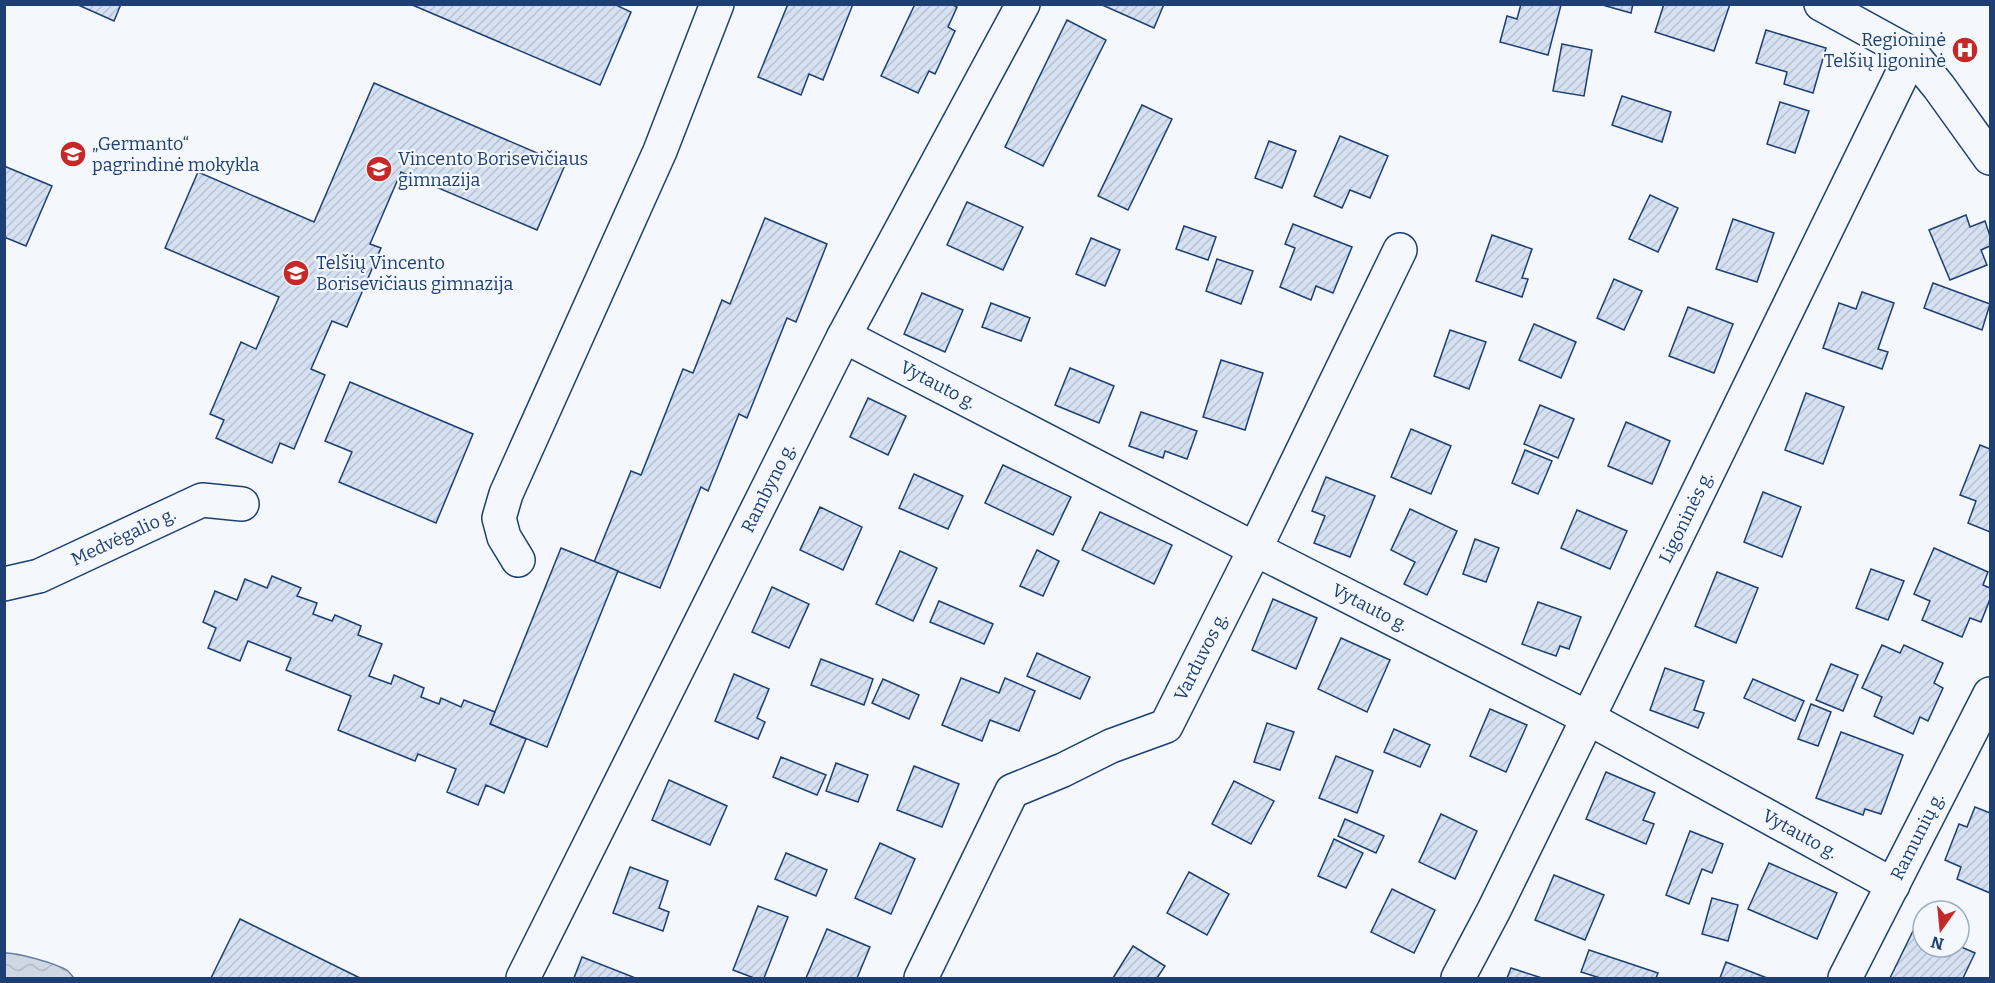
<svg xmlns="http://www.w3.org/2000/svg" width="1995" height="983" viewBox="0 0 1995 983" font-family="Bitter,serif">
  <defs>
    <pattern id="water-waves" width="16" height="10" patternUnits="userSpaceOnUse" patternTransform="scale(1.5)"><rect width="16" height="10" fill="#cfd7e4"/><path d="M0 5q4-4 8 0t8 0" fill="none" stroke="#b1bac7"/></pattern>
    <pattern id="building-hatch" width="6" height="6" patternUnits="userSpaceOnUse" patternTransform="scale(1.5)"><rect width="6" height="6" fill="#d5e0f0"/><path d="M-1 1l2-2M0 6l6-6M5 7l2-2" fill="none" stroke="#b6c1d1"/></pattern>
  </defs>
  <rect width="100%" height="100%" fill="#f4f7fb"/>
  <path fill="url(#water-waves)" stroke="#687fa3" stroke-width="1.5" d="M5 953C16 952 58 964 68 971 69 972 73 977 74 978H5Z"/>
  <g fill="url(#building-hatch)" stroke="#1d3f73" stroke-width="1.5">
    <polygon points="76,4 121,4 114,21"/>
    <polygon points="410,4 614,4 631,12 600,85"/>
    <polygon points="788,4 853,4 823,80 809,74 801,95 758,77"/>
    <polygon points="915,4 951,4 957,7 948,27 955,31 935,74 929,71 918,93 881,76"/>
    <polygon points="1100,4 1164,4 1154,28"/>
    <polygon points="1521,4 1561,5 1548,55 1500,42 1507,16 1517,19"/>
    <polygon points="1599,4 1633,4 1631,13"/>
    <polygon points="1664,4 1730,4 1714,51 1655,32"/>
    <polygon points="1067,20 1106,40 1043,166 1005,147"/>
    <polygon points="1766,30 1826,48 1813,93 1784,84 1787,72 1756,63"/>
    <polygon points="1562,44 1592,50 1584,96 1553,91"/>
    <polygon points="374,83 565,165 537,230 401,172 370,244 381,248 347,327 332,321 311,369 325,375 294,449 280,443 272,463 216,438 224,420 210,414 241,342 256,349 279,297 165,248 198,172 314,222"/>
    <polygon points="1622,96 1671,112 1662,142 1612,125"/>
    <polygon points="1780,102 1809,111 1795,153 1767,144"/>
    <polygon points="1142,105 1172,119 1128,210 1098,196"/>
    <polygon points="1340,136 1388,156 1370,198 1350,190 1342,208 1314,196"/>
    <polygon points="1269,141 1296,151 1282,188 1255,178"/>
    <polygon points="4,166 52,186 26,246 4,237"/>
    <polygon points="1650,195 1678,208 1658,252 1629,239"/>
    <polygon points="967,202 1023,227 1003,270 947,245"/>
    <polygon points="1966,215 1970,227 1985,221 1990,236 1990,246 1981,250 1987,265 1950,280 1929,230"/>
    <polygon points="765,218 827,244 796,322 787,318 747,418 739,414 708,491 701,487 660,588 594,562 631,471 641,475 683,369 693,373 722,300 730,304"/>
    <polygon points="1733,219 1774,233 1757,282 1716,269"/>
    <polygon points="1293,224 1352,247 1333,293 1316,286 1311,300 1280,287 1295,248 1285,244"/>
    <polygon points="1184,226 1216,237 1208,260 1176,249"/>
    <polygon points="1492,235 1532,249 1522,278 1528,279 1522,297 1476,281"/>
    <polygon points="1091,238 1120,250 1105,286 1076,274"/>
    <polygon points="1217,259 1253,271 1241,304 1206,291"/>
    <polygon points="1614,279 1642,291 1624,330 1597,318"/>
    <polygon points="1933,283 1990,304 1982,330 1924,308"/>
    <polygon points="1862,292 1894,303 1878,349 1888,352 1882,369 1823,348 1839,303 1856,309"/>
    <polygon points="922,293 963,310 945,352 904,334"/>
    <polygon points="991,303 1030,318 1021,341 982,327"/>
    <polygon points="1688,307 1733,324 1714,373 1669,356"/>
    <polygon points="1534,324 1576,342 1561,378 1519,360"/>
    <polygon points="1450,330 1486,342 1469,389 1434,376"/>
    <polygon points="1221,360 1263,373 1245,430 1203,417"/>
    <polygon points="1070,368 1114,386 1099,423 1055,405"/>
    <polygon points="350,382 473,434 436,523 339,482 352,452 325,441"/>
    <polygon points="1806,393 1844,407 1823,464 1785,450"/>
    <polygon points="868,398 906,416 888,455 850,437"/>
    <polygon points="1540,405 1574,419 1558,458 1524,444"/>
    <polygon points="1141,412 1197,431 1187,459 1165,451 1163,458 1129,446"/>
    <polygon points="1626,422 1670,441 1652,484 1608,466"/>
    <polygon points="1411,429 1451,446 1431,494 1391,477"/>
    <polygon points="1980,445 1990,449 1990,532 1968,523 1976,501 1960,495"/>
    <polygon points="1525,450 1552,461 1538,494 1512,483"/>
    <polygon points="1003,465 1071,497 1053,535 985,503"/>
    <polygon points="914,474 963,496 948,529 899,508"/>
    <polygon points="1326,477 1375,496 1350,557 1314,543 1325,516 1312,511"/>
    <polygon points="1763,492 1801,507 1782,557 1744,542"/>
    <polygon points="820,507 862,527 843,570 800,550"/>
    <polygon points="1410,509 1457,531 1427,595 1404,584 1415,562 1391,550"/>
    <polygon points="1577,510 1627,531 1610,569 1561,548"/>
    <polygon points="1100,512 1172,545 1154,584 1082,550"/>
    <polygon points="1475,539 1499,548 1486,582 1463,574"/>
    <polygon points="561,548 618,571 547,747 490,724"/>
    <polygon points="1934,548 1988,572 1983,585 1990,588 1990,599 1981,622 1970,618 1962,637 1922,620 1930,601 1914,594"/>
    <polygon points="1037,550 1059,561 1043,596 1020,586"/>
    <polygon points="900,551 937,568 913,621 876,604"/>
    <polygon points="1871,569 1904,581 1888,620 1856,608"/>
    <polygon points="1717,572 1758,588 1736,643 1695,626"/>
    <polygon points="272,576 301,588 297,596 317,603 313,614 332,621 335,615 361,626 358,635 382,644 369,676 391,684 394,675 424,688 421,697 439,704 441,698 461,707 464,700 495,712 490,724 526,739 504,793 486,785 478,805 447,792 456,769 418,754 415,761 338,730 351,696 286,670 291,658 248,641 240,661 208,648 216,628 203,622 215,591 237,600 245,579 267,588"/>
    <polygon points="772,587 809,604 789,648 752,632"/>
    <polygon points="1273,599 1317,618 1296,669 1252,650"/>
    <polygon points="939,601 993,624 984,644 930,622"/>
    <polygon points="1538,602 1581,617 1569,649 1560,646 1556,656 1522,644"/>
    <polygon points="1341,638 1390,660 1367,712 1318,689"/>
    <polygon points="1882,645 1900,653 1904,645 1943,663 1934,683 1943,688 1928,721 1920,717 1913,734 1874,716 1882,697 1862,688"/>
    <polygon points="1037,653 1090,677 1080,699 1027,676"/>
    <polygon points="821,659 873,679 864,705 811,685"/>
    <polygon points="1831,664 1858,675 1843,711 1816,700"/>
    <polygon points="1665,668 1704,681 1694,710 1704,713 1698,728 1650,710"/>
    <polygon points="734,674 769,689 757,718 765,722 758,739 715,721"/>
    <polygon points="961,678 999,693 1005,678 1035,691 1019,731 990,720 982,741 942,725"/>
    <polygon points="883,679 919,695 909,719 872,703"/>
    <polygon points="1753,679 1804,701 1795,721 1744,698"/>
    <polygon points="1811,704 1831,712 1818,746 1798,739"/>
    <polygon points="1490,709 1527,725 1506,772 1470,756"/>
    <polygon points="1267,723 1294,732 1280,770 1254,762"/>
    <polygon points="1394,729 1430,745 1420,767 1384,752"/>
    <polygon points="1841,732 1903,755 1881,814 1865,809 1863,815 1816,798"/>
    <polygon points="1336,756 1373,771 1357,813 1319,798"/>
    <polygon points="781,757 826,775 817,795 773,777"/>
    <polygon points="836,763 868,775 858,802 826,791"/>
    <polygon points="914,766 959,784 942,827 897,810"/>
    <polygon points="1606,772 1655,793 1643,820 1654,824 1646,844 1586,819"/>
    <polygon points="669,780 727,806 710,845 652,820"/>
    <polygon points="1234,781 1274,801 1251,844 1212,824"/>
    <polygon points="1975,807 1990,813 1990,893 1957,879 1961,867 1945,860 1959,824 1967,827"/>
    <polygon points="1441,814 1477,831 1455,879 1419,862"/>
    <polygon points="1345,819 1384,836 1376,853 1338,836"/>
    <polygon points="1690,831 1723,844 1712,873 1702,869 1689,904 1666,895"/>
    <polygon points="1334,839 1363,853 1346,888 1318,876"/>
    <polygon points="880,843 915,859 891,914 855,898"/>
    <polygon points="786,853 827,870 816,896 775,879"/>
    <polygon points="1769,863 1837,893 1817,939 1748,909"/>
    <polygon points="630,867 668,881 659,908 669,912 663,931 613,913"/>
    <polygon points="1189,872 1229,894 1207,935 1167,913"/>
    <polygon points="1554,875 1604,895 1585,940 1535,920"/>
    <polygon points="1392,889 1435,910 1414,953 1371,932"/>
    <polygon points="1712,898 1738,905 1728,941 1702,934"/>
    <polygon points="758,906 788,917 764,978 754,978 733,970"/>
    <polygon points="240,919 360,978 211,978"/>
    <polygon points="827,929 870,947 857,978 806,978"/>
    <polygon points="1913,931 1923,936 1923,947 1959,946 1975,953 1963,978 1890,978"/>
    <polygon points="1133,946 1165,966 1157,978 1113,978"/>
    <polygon points="1589,950 1658,973 1656,978 1600,978 1581,972"/>
    <polygon points="582,957 633,977 632,978 574,978"/>
    <polygon points="1726,962 1767,978 1720,978"/>
    <polygon points="1511,968 1542,978 1507,978"/>
  </g>
  <g fill="none" stroke-linecap="round" stroke-linejoin="round">
    <defs>
      <g id="minor">
        <polyline points="1821,4 1912,54 1939,87 1990,158"/>
        <path id="s1" d="M844 336 1255 549 1588 718 1893 885"/>
        <polyline points="518,560 504,537 499,518 506,494 660,151 717,4"/>
        <path id="s2" d="M4 584 39 576 202 500 242 504"/>
        <path id="s3" d="M523 978 844 336 1023 4"/>
        <path id="s4" d="M921 978 1012 791 1063 770 1111 746 1166 726 1255 549 1400 250"/>
        <path id="s5" d="M1458 978 1494 910 1588 718 1912 54"/>
        <path id="s6" d="M1845 978 1990 694"/>
      </g>
    </defs>
    <use href="#minor" stroke="#1d3f73" stroke-width="36"/>
    <use href="#minor" stroke="#f4f7fb" stroke-width="33"/>
  </g>
  <defs>
    <symbol id="hospital-disc" viewBox="-11 -11 22 22"><circle r="9.5" fill="#c62828" stroke="#f4f7fb"/><path d="M-5-5h3v3.5h4V-5h3V5h-3V1.5h-4V5h-3Z" fill="#fff"/></symbol>
    <symbol id="school-disc" viewBox="-11 -11 22 22"><circle r="9.5" fill="#c62828" stroke="#f4f7fb"/><path d="M0-5L7-2L0 1L-7-2ZM-4 1L0 2.5L4 1V4Q0 6-4 4Z" fill="#fff"/></symbol>
  </defs>
  <g fill-rule="evenodd">
    <use href="#hospital-disc" x="1950" y="35" width="30" height="30"/>
    <use href="#school-disc" x="58" y="139" width="30" height="30"/>
    <use href="#school-disc" x="364" y="154" width="30" height="30"/>
    <use href="#school-disc" x="281" y="258" width="30" height="30"/>
  </g>
  <g text-anchor="middle" stroke-width="4.5" stroke-linejoin="round" paint-order="stroke">
    <g font-size="18" fill="#1d3f73" stroke="#f4f7fb" text-anchor="start">
      <text x="1946" y="46" text-anchor="end">Regioninė<tspan x="1946" dy="21">Telšių ligoninė</tspan></text>
      <text x="92" y="150">„Germanto“<tspan x="92" dy="21">pagrindinė mokykla</tspan></text>
      <text x="398" y="165">Vincento Borisevičiaus<tspan x="398" dy="21">gimnazija</tspan></text>
      <text x="316" y="269">Telšių Vincento<tspan x="316" dy="21">Borisevičiaus gimnazija</tspan></text>
    </g>
    <g font-size="18" fill="#1d3f73" stroke="#f4f7fb">
      <text dy="6" stroke="none"><textPath href="#s1" startOffset="106">Vytauto g.</textPath></text>
      <text dy="6" stroke="none"><textPath href="#s3" startOffset="548">Rambyno g.</textPath></text>
      <text dy="6" stroke="none"><textPath href="#s5" startOffset="514">Ligoninės g.</textPath></text>
      <text dy="6" stroke="none"><textPath href="#s2" startOffset="129">Medvėgalio g.</textPath></text>
      <text dy="6" stroke="none"><textPath href="#s1" startOffset="592">Vytauto g.</textPath></text>
      <text dy="6" stroke="none"><textPath href="#s4" startOffset="453">Varduvos g.</textPath></text>
      <text dy="6" stroke="none"><textPath href="#s1" startOffset="1078">Vytauto g.</textPath></text>
      <text dy="6" stroke="none"><textPath href="#s6" startOffset="159">Ramunių g.</textPath></text>
    </g>
  </g>
  <rect width="1995" height="983" fill="none" stroke="#1d3f73" stroke-width="12"/>
  <g transform="translate(1941 929) rotate(195)"><circle r="28" fill="#f4f7fb" stroke="#9eadc5" stroke-width="1.5"/>
  <path d="M0-4.5L10 22L0 15L-10 22Z" fill="#c62828"/>
  <text y="-9" font-size="16" font-weight="bold" text-anchor="middle" fill="#1d3f73">N</text>
  </g>
</svg>
